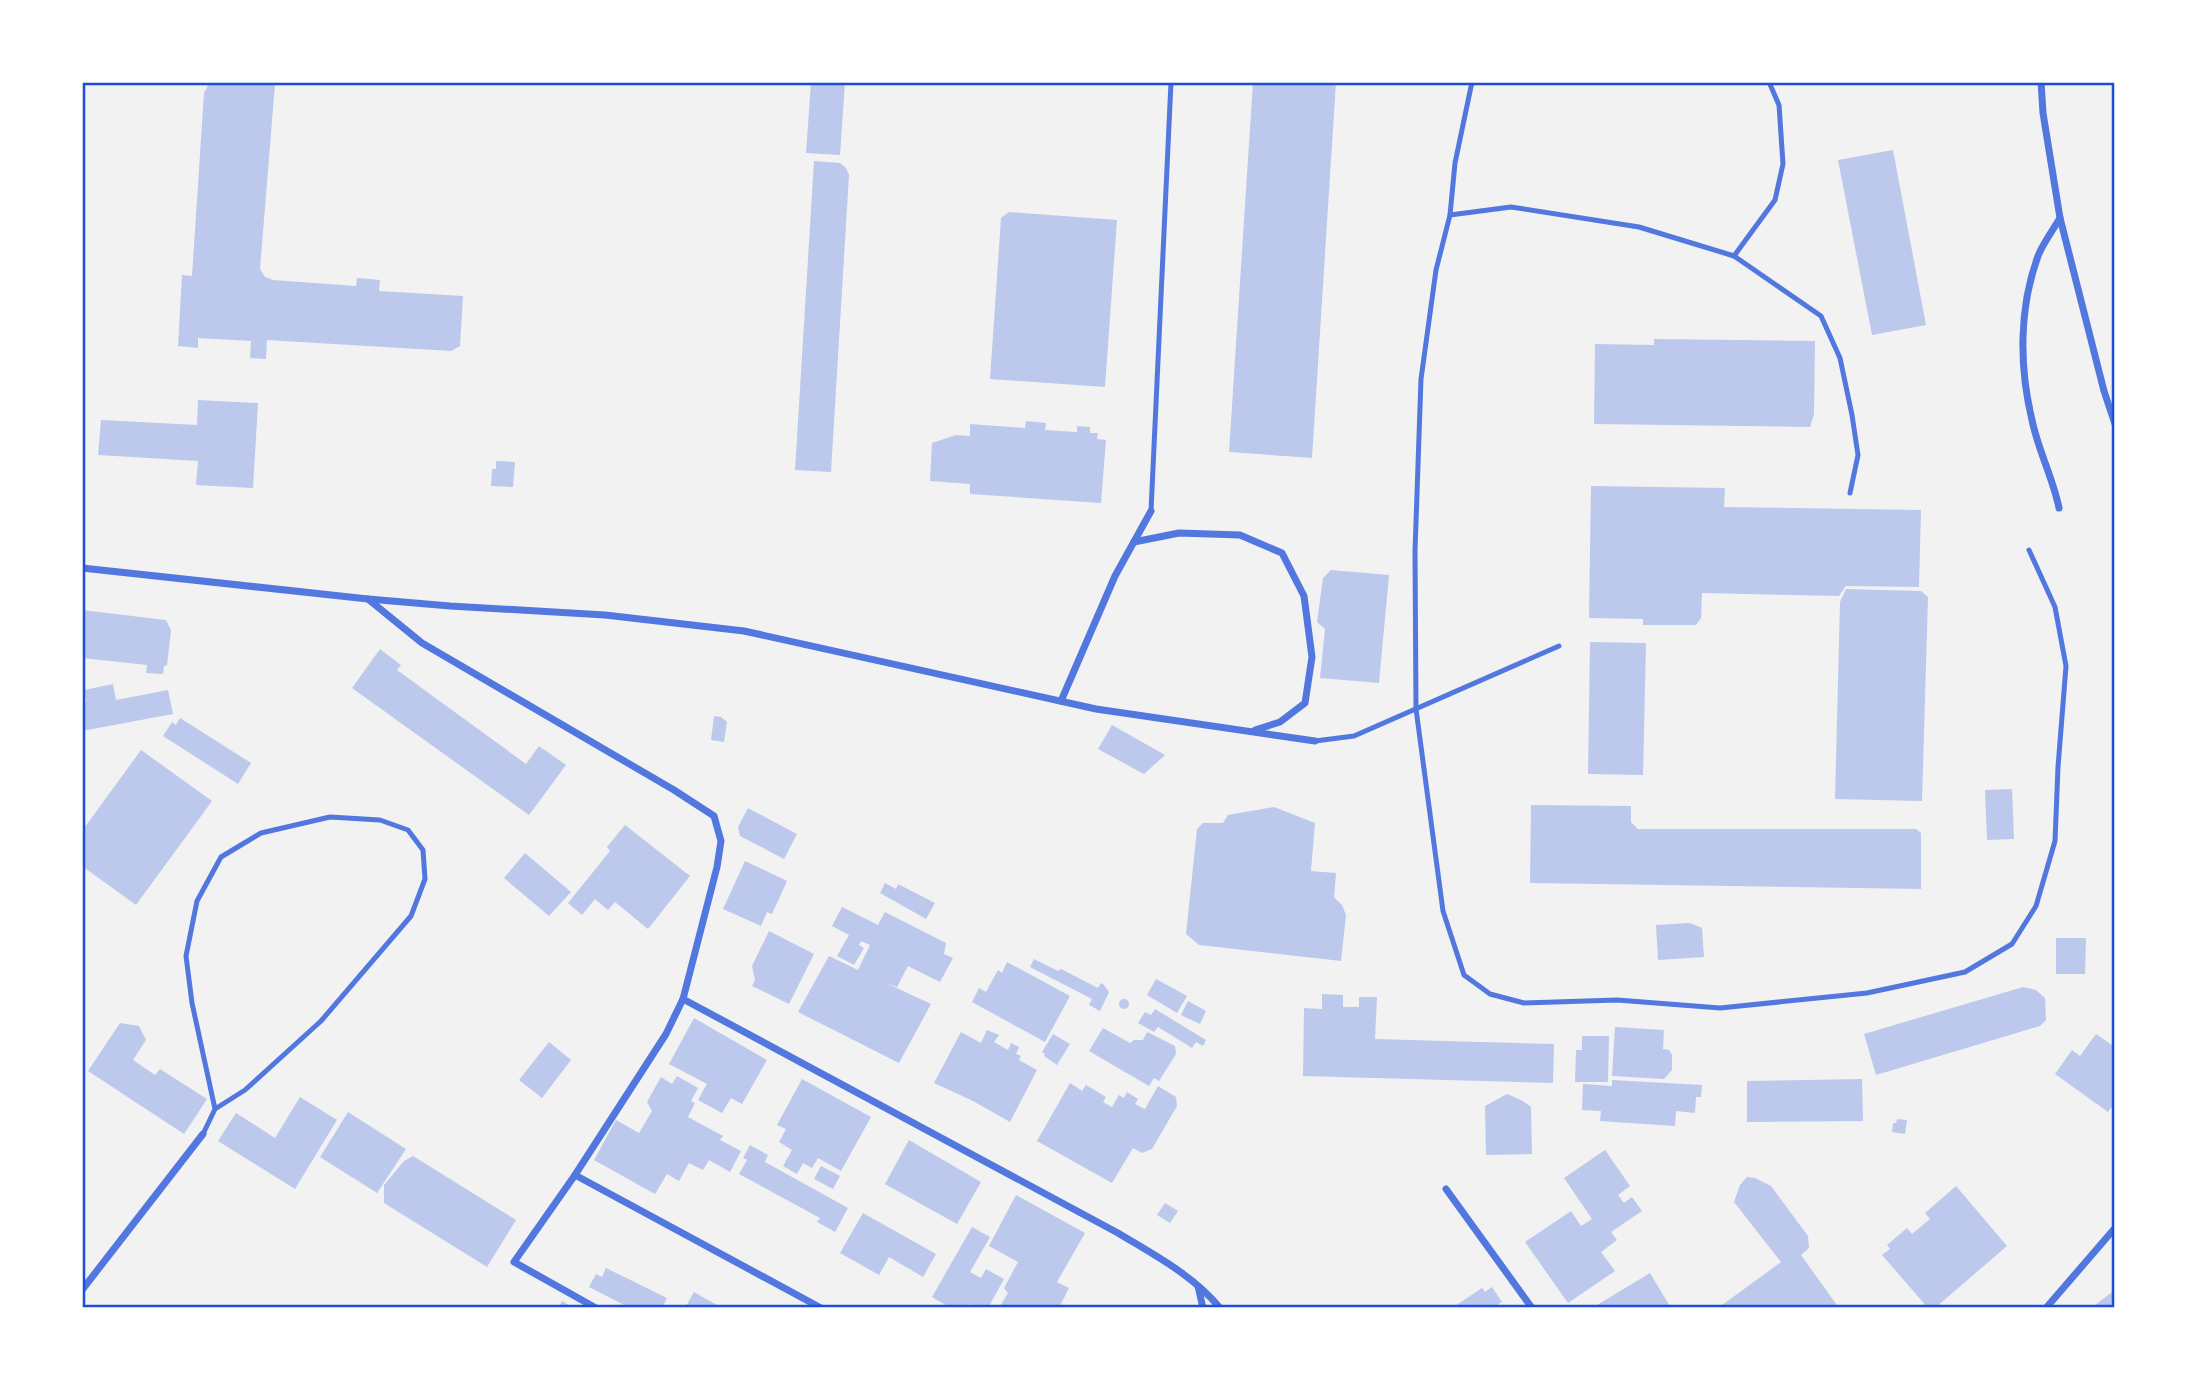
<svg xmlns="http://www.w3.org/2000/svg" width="2197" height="1390" viewBox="0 0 2197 1390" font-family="Roboto,sans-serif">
  <rect width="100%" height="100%" fill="#f2f2f2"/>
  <g fill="#bdc9ec">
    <polygon points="220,82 275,84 260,269 265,277 273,280 356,286 357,278 380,280 379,291 463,296 460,346 451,351 267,340 266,359 250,358 251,341 198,338 198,348 178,346 182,275 192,276 204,93 209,83"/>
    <polygon points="811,82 845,82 840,155 806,153"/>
    <polygon points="1253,82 1336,82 1312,458 1229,452"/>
    <polygon points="1893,150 1926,325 1872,335 1838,160"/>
    <polygon points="814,161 840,163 846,168 849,175 831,472 795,470"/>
    <polygon points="1009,212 1117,220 1105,387 990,379 1001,218"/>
    <polygon points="1654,339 1815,341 1814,414 1810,427 1594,424 1595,344 1654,345"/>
    <polygon points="198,400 258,403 253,488 196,485 198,461 98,455 101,420 197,425"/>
    <polygon points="1026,421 1046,423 1045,430 1077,432 1077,426 1090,427 1090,433 1098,433 1097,439 1106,440 1101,503 970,494 970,484 930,481 932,443 956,435 970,436 970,424 1025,428"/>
    <polygon points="496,461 515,462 513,487 491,486 492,469 496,469"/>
    <polygon points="1591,486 1725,488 1724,507 1921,510 1919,587 1846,586 1839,596 1702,593 1701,618 1696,625 1643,625 1643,619 1589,618"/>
    <polygon points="1331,570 1389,575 1379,683 1320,678 1325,629 1317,622 1323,578"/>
    <polygon points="1846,589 1921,591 1928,597 1922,801 1835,799 1840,602"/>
    <polygon points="82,610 166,620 171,630 167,665 164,666 163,674 146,673 147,665 82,658"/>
    <polygon points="1590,642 1646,643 1643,775 1588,774"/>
    <polygon points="380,649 401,665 397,670 526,764 539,746 566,765 529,815 352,688"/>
    <polygon points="113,684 116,700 168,690 173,714 82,731 82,702 86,701 84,690"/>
    <polygon points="714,716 721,717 727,722 724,742 711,740"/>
    <polygon points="180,718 251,763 238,784 163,736 172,722 176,725"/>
    <polygon points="1112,725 1165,755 1144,774 1098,749"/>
    <polygon points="141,750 212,801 136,905 82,866 82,831"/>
    <polygon points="2012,789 2014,839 1987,840 1985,790"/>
    <polygon points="1531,805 1631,806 1631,822 1638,829 1916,829 1921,833 1921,889 1530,883"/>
    <polygon points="1274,807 1315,823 1311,871 1336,873 1334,897 1342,905 1346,915 1341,961 1199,945 1186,934 1197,829 1203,823 1223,823 1228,815"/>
    <polygon points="748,808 797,834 784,859 740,836 738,827"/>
    <polygon points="625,825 690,876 648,929 615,902 608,910 595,899 582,915 568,903 610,851 607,847"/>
    <polygon points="525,853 571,892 549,916 504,878"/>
    <polygon points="745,861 787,881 772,914 767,912 761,926 723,909"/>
    <polygon points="885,883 896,889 898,884 935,903 926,919 880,893"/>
    <polygon points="842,907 878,925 885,912 946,943 944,954 953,958 940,982 908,966 897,987 886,983 931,1004 899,1063 798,1012 829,956 858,970 870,945 861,941 859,945 864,948 854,965 837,956 849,935 832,926"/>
    <polygon points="1690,923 1702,928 1704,957 1658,960 1656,925"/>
    <polygon points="769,931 814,954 789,1004 752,986 755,980 752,966"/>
    <polygon points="2056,938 2086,938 2085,974 2056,974"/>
    <polygon points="1034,959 1058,971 1061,969 1098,988 1101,983 1104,985 1109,992 1100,1011 1089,1005 1092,999 1030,967"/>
    <polygon points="1007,962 1070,996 1045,1042 972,1002 979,988 986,992 998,970 1002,973"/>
    <polygon points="1156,979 1187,996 1177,1013 1147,995"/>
    <polygon points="2023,987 2036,990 2045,998 2046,1020 2040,1026 1876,1075 1864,1034"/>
    <polygon points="1322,994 1343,995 1343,1007 1359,1007 1359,997 1377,997 1375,1039 1554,1044 1553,1083 1303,1076 1304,1008 1322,1009"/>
    <circle cx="1124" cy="1004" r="5"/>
    <polygon points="1188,1001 1206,1011 1200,1024 1181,1015"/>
    <polygon points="1155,1009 1206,1040 1203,1046 1196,1042 1192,1048 1158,1027 1154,1032 1138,1023 1145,1012 1151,1015"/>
    <polygon points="694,1018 767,1060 742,1104 731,1098 722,1113 698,1100 707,1084 669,1064"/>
    <polygon points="120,1023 139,1026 146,1040 133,1060 155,1075 160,1069 207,1099 184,1134 88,1071"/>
    <polygon points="1615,1027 1664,1030 1663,1049 1669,1050 1672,1055 1672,1070 1664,1079 1612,1076"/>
    <polygon points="1103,1028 1130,1043 1134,1040 1143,1040 1147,1032 1175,1046 1176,1054 1159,1081 1154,1078 1149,1086 1089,1051"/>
    <polygon points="987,1030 999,1035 994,1042 1008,1050 1011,1043 1019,1047 1016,1054 1021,1056 1019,1060 1037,1070 1010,1122 973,1101 934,1083 961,1032 981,1043"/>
    <polygon points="1053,1034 1070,1044 1057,1065 1044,1056 1045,1054 1042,1052"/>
    <polygon points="2096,1034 2115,1047 2115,1103 2108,1112 2055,1074 2072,1050 2080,1056"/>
    <polygon points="1582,1036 1609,1036 1608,1082 1575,1082 1576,1050 1582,1050"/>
    <polygon points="549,1042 571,1060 542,1098 519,1080"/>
    <polygon points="677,1076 698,1088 691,1101 695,1103 688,1117 723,1136 720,1140 741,1151 730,1172 709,1160 703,1170 689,1163 679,1181 667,1174 655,1194 594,1160 616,1120 639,1133 652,1111 647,1102 661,1077 672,1084"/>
    <polygon points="802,1079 871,1117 841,1171 818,1158 812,1168 803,1163 797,1174 783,1166 792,1150 779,1142 786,1129 777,1125"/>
    <polygon points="1862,1079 1863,1121 1747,1122 1747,1081"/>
    <polygon points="1612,1080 1702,1085 1701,1097 1696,1097 1695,1113 1676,1111 1675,1126 1600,1121 1601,1111 1582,1110 1583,1084 1612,1086"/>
    <polygon points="1070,1083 1082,1091 1086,1085 1106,1097 1103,1102 1112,1107 1119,1095 1124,1098 1127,1092 1138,1099 1135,1104 1145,1109 1158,1086 1176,1097 1177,1106 1152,1149 1142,1153 1133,1148 1112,1183 1037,1141"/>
    <polygon points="1507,1094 1523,1101 1531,1107 1532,1154 1486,1155 1485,1106"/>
    <polygon points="300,1097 337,1120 295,1189 218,1141 236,1113 275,1138"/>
    <polygon points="348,1112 406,1149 377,1193 320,1157"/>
    <polygon points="1897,1119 1907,1120 1905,1134 1892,1132 1893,1123 1896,1123"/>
    <polygon points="909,1140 981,1182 957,1224 885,1184"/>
    <polygon points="750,1145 768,1155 765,1162 848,1208 835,1232 817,1222 820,1218 739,1174 747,1160 743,1158"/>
    <polygon points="1605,1150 1630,1186 1618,1195 1624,1203 1632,1197 1642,1211 1611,1232 1617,1240 1601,1252 1615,1271 1568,1303 1525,1242 1571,1211 1581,1226 1592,1219 1564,1178"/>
    <polygon points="413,1156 516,1220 487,1267 384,1203 384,1185 404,1161"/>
    <polygon points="821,1166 840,1176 833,1189 814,1179"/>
    <polygon points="1747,1177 1755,1178 1771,1186 1808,1236 1809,1248 1801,1255 1839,1308 1718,1308 1781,1262 1734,1202 1740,1185"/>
    <polygon points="1956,1186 2007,1246 1935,1308 1928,1308 1882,1255 1890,1249 1887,1245 1907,1228 1912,1234 1930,1219 1925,1213"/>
    <polygon points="1016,1195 1085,1233 1057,1282 1069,1288 1059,1308 999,1308 1008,1293 1004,1288 1018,1262 989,1246"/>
    <polygon points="1165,1203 1178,1211 1170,1223 1157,1215"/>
    <polygon points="863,1213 936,1254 923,1277 889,1257 879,1275 840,1253"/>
    <polygon points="972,1227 990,1237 970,1272 981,1278 986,1269 1004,1279 988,1308 978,1308 970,1304 967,1308 951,1308 932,1297"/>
    <polygon points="606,1268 667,1298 662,1308 630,1308 589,1287 596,1274 602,1277"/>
    <polygon points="1650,1273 1671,1308 1599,1308 1597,1305"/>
    <polygon points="1492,1287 1502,1302 1492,1308 1452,1308 1482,1288 1485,1292"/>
    <polygon points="2115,1290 2115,1308 2091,1308"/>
    <polygon points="694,1292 722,1308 685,1308"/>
    <polygon points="562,1301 574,1308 559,1308"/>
  </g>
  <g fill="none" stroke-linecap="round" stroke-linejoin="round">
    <g stroke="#5277de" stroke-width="5">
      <polyline points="1450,215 1455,163 1472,82"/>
      <polyline points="1734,256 1775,200 1783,164 1779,105 1769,82"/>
      <polyline points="1850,493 1858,455 1852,415 1840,358 1821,316 1734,256 1639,227 1511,207 1450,215 1436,270 1421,379 1415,551 1416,709 1443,911 1464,975 1490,994 1524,1003 1617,1000 1720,1008 1867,993 1965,972 2012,944 2036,906 2055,841 2058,767 2066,666 2055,607 2029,550"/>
      <polyline points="1151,511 1171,82"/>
      <polyline points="1315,741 1354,736 1559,646"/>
      <polyline points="203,1134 215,1109 192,1003 186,956 197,901 221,857 261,833 330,817 380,820 408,830 423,850 425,879 411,916 321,1021 245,1090 215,1109"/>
    </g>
    <g stroke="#5277de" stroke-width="7">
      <polyline points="2041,82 2043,113 2060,218 2104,391 2115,424"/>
      <path d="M2059 508C2053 478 2038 450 2032 420 2019 366 2019 308 2038 256 2043 243 2053 230 2060 218"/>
      <polyline points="1134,542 1179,533 1240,535 1282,553 1304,596 1312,657 1305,703 1280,722 1255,730"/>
      <polyline points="82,568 368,599 450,606 605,615 744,631 1096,709 1315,741"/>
      <polyline points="368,599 422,643 674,790 714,816 721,841 717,867 683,999 666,1034 575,1175 514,1262 596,1308"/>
      <polyline points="1061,701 1115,576 1151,511"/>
      <path d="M683 999 1118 1233C1154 1255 1193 1275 1220 1308"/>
      <polyline points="575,1175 821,1308"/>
      <polyline points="1446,1189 1532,1308"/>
      <polyline points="1198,1286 1203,1308"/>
      <polyline points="82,1290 203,1134"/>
      <polyline points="2046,1308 2115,1228"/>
    </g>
  </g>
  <rect width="2197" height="1390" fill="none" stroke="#ffffff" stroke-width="168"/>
  <rect x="84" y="84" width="2029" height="1222" fill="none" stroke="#1d4ed8" stroke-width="2.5"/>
</svg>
